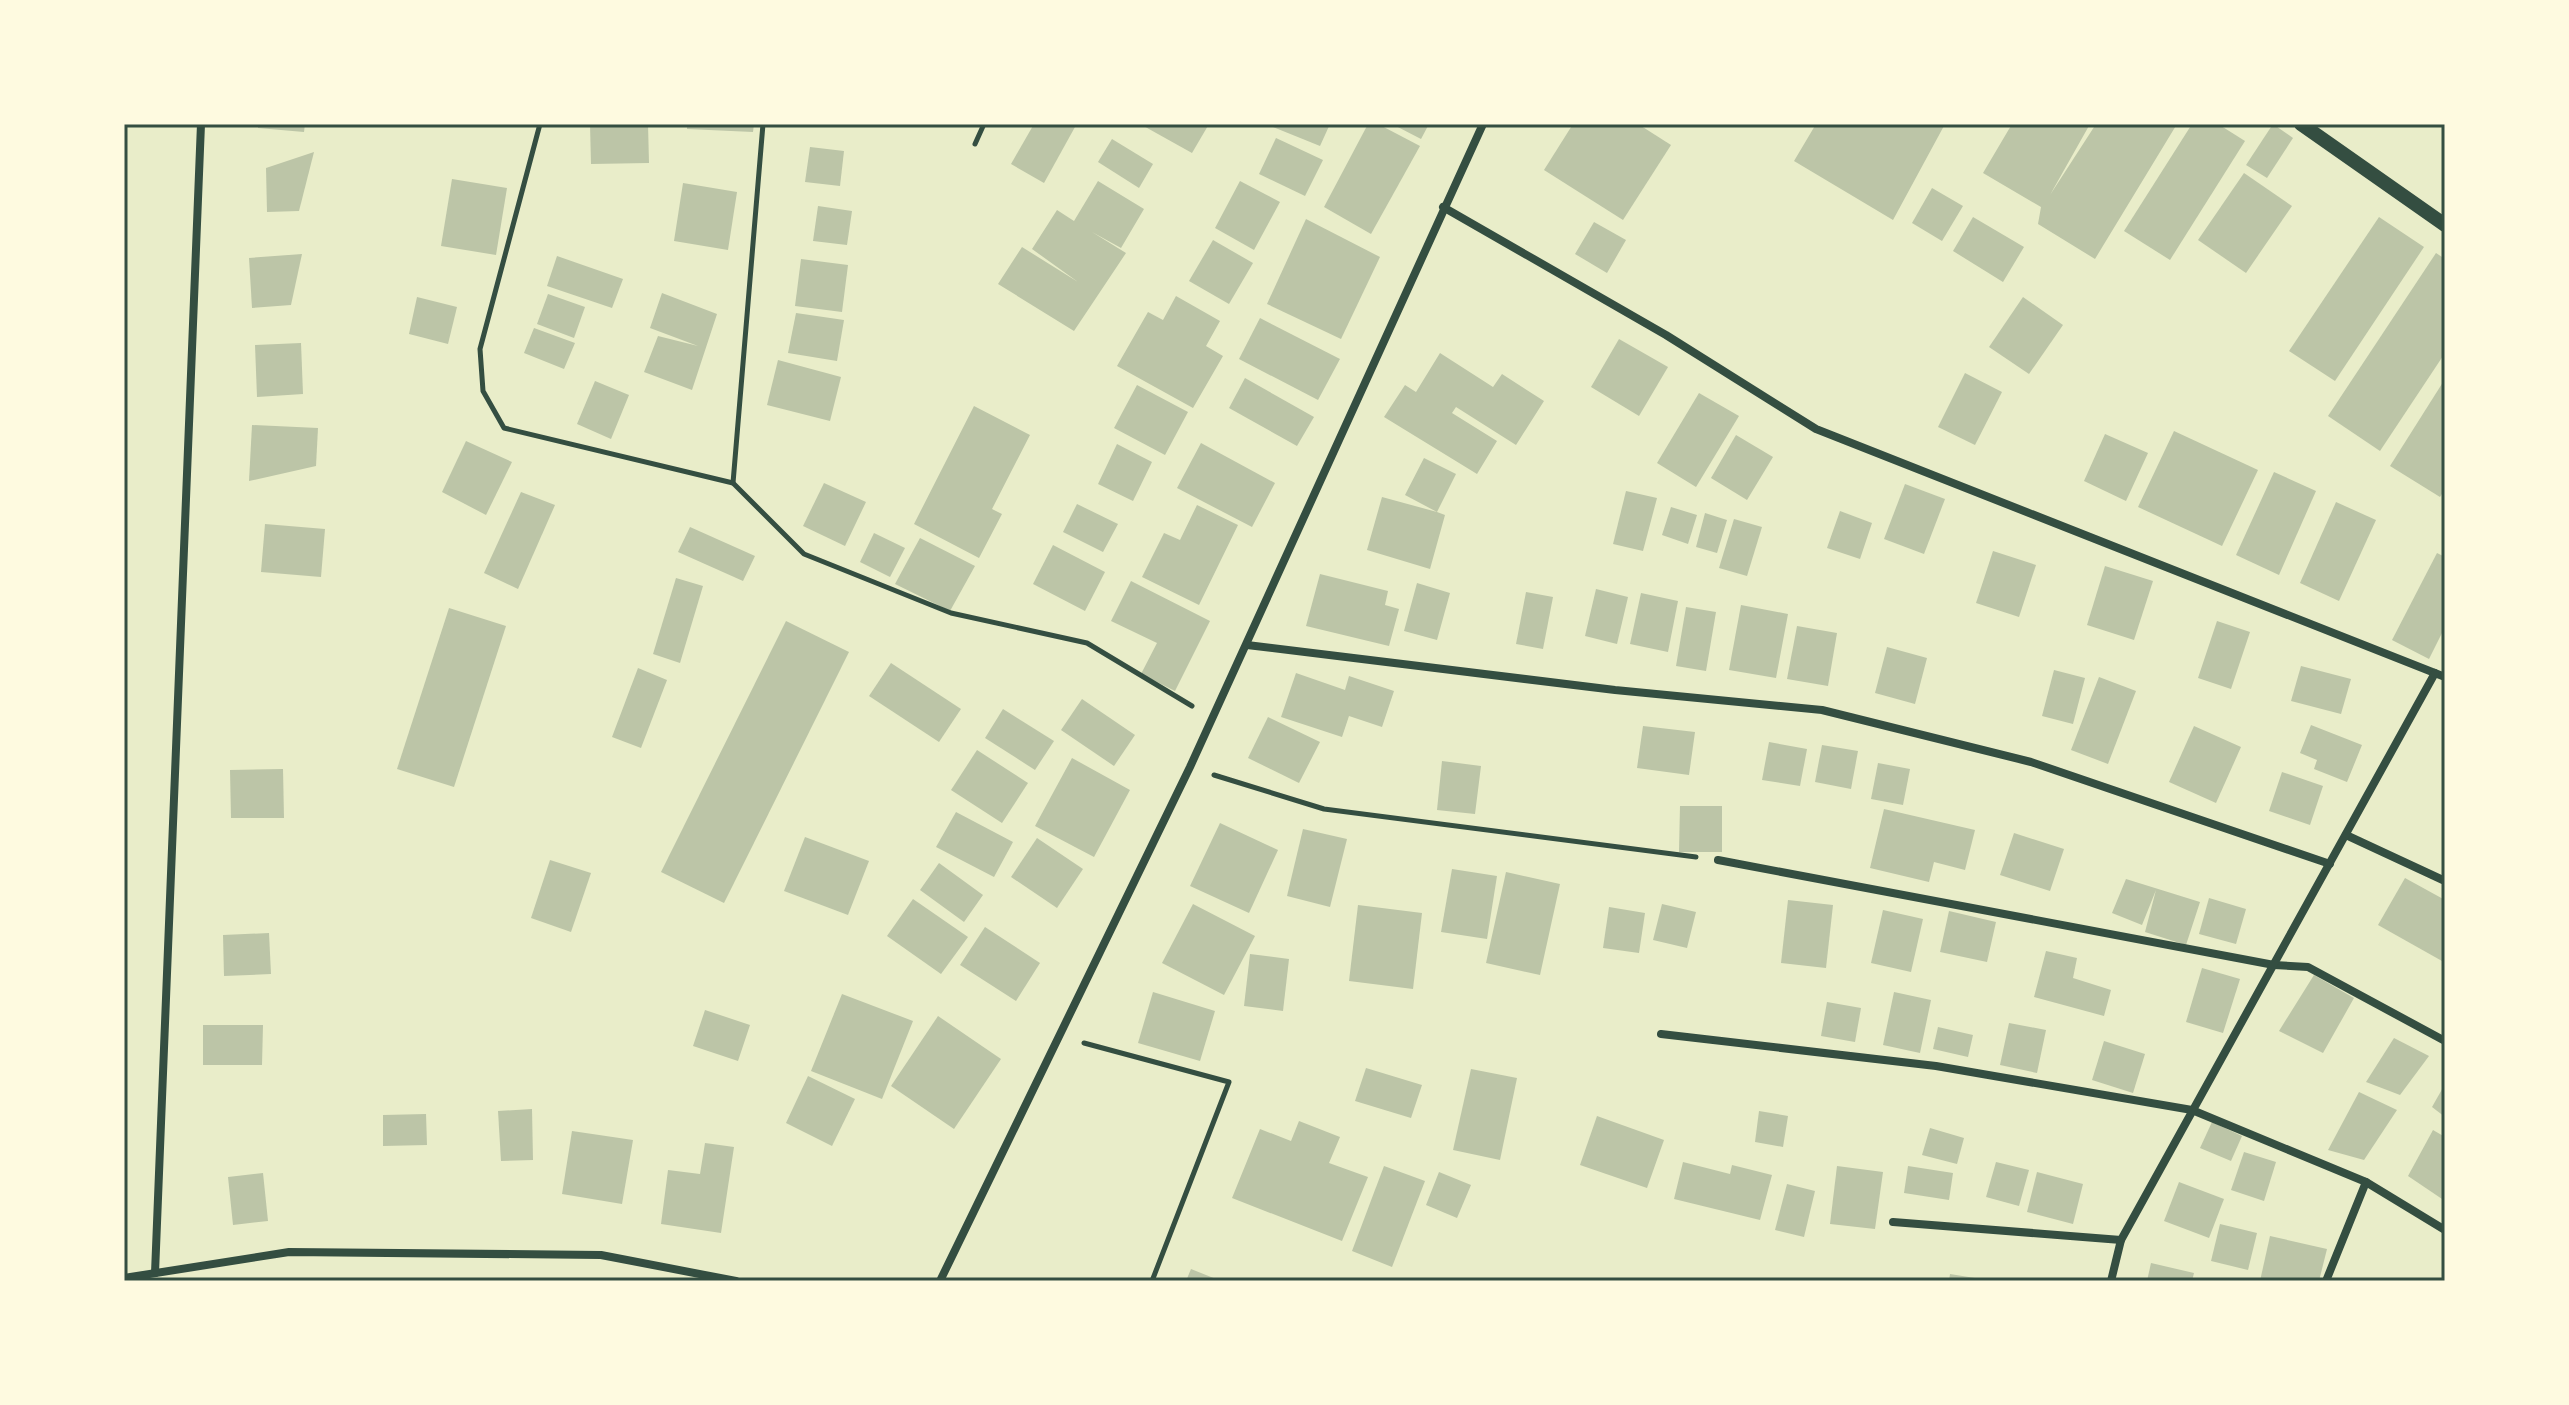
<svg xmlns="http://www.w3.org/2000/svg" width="2569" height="1405" viewBox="0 0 2569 1405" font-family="'PT Sans',sans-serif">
  <rect width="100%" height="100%" fill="#e9edc9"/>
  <g fill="#bcc5a7">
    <polygon points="258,124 305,124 304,132 258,128"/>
    <polygon points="590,124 648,124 649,163 591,164"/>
    <polygon points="687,124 754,124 753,132 687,129"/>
    <polygon points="1034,124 1075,127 1044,183 1011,164"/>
    <polygon points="1140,124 1209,124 1192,153"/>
    <polygon points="1275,124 1330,124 1320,146 1273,127"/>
    <polygon points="1368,124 1378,124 1420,146 1371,234 1324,207"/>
    <polygon points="1392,124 1429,124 1421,139"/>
    <polygon points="1573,124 1638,124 1671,145 1623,220 1544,170"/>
    <polygon points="1816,124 1882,126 1945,124 1893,220 1794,161"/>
    <polygon points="2012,124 2090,124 2050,195 2096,124 2177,124 2095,259 2038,224 2041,207 1983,173"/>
    <polygon points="2192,124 2218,124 2245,141 2170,260 2124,231"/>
    <polygon points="2273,124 2293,138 2267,178 2246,165"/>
    <polygon points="1276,138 1323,160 1305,196 1259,174"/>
    <polygon points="1112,139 1153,164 1139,188 1098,162"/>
    <polygon points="810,147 844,151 840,186 805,182"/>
    <polygon points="314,152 299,211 267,212 266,168"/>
    <polygon points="2244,173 2292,206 2246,273 2198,240"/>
    <polygon points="452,179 507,188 496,255 441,246"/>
    <polygon points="1098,181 1144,209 1121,248 1092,232 1126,253 1074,331 998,284 1022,247 1078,282 1032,249 1057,210 1074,221"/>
    <polygon points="1240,181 1280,202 1254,250 1215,228"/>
    <polygon points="683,183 737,192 728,250 674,241"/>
    <polygon points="1932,188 1963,206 1942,241 1912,223"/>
    <polygon points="818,206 852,211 847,245 813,241"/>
    <polygon points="1973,217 2024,247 2003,282 1953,251"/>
    <polygon points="2379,217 2424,247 2335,381 2289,351"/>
    <polygon points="1306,219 1380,257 1341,339 1267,304"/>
    <polygon points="1594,222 1626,240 1607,273 1575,254"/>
    <polygon points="1213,240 1253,263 1229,304 1189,281"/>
    <polygon points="2436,253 2445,259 2445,353 2380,451 2328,416"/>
    <polygon points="302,254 291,305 252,308 249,258"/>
    <polygon points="557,256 623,279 612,308 547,286"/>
    <polygon points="801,259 848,265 842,312 795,306"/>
    <polygon points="662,293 717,314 692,390 644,372 658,336 698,346 650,328"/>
    <polygon points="548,294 585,307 574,338 537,324"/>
    <polygon points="1176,296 1220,321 1206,346 1223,356 1193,408 1117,366 1148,312 1163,320"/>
    <polygon points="417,297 457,307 448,344 409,334"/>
    <polygon points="2023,297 2063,325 2029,374 1989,347"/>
    <polygon points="796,313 844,320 837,361 788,353"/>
    <polygon points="1260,318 1340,359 1318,400 1239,359"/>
    <polygon points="534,328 575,343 564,369 524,353"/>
    <polygon points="1619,339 1668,367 1639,416 1591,387"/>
    <polygon points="301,343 303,394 257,397 255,345"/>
    <polygon points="1440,353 1493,387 1502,374 1544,401 1516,445 1456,407 1452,413 1497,441 1477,474 1384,417 1405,385 1416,392"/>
    <polygon points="778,360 841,377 830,421 767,405"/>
    <polygon points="1965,373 2002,392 1975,445 1938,427"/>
    <polygon points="1245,378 1314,417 1297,446 1229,408"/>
    <polygon points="2445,379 2445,489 2440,497 2390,466"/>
    <polygon points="595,381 629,395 611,439 577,424"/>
    <polygon points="1137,385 1188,412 1165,455 1114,428"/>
    <polygon points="1699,393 1739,416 1696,487 1657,463"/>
    <polygon points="974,406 1030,435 992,509 1002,514 979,558 914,524"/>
    <polygon points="252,425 318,428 316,466 249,481"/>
    <polygon points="2174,431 2258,470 2222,546 2138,507"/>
    <polygon points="2105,434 2148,453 2126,501 2084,481"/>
    <polygon points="1736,435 1773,457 1747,500 1711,478"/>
    <polygon points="466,441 512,462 486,515 442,492"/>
    <polygon points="1201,443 1275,483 1252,527 1177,488"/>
    <polygon points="1117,444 1152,462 1133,501 1098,484"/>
    <polygon points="1424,458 1456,474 1437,512 1445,515 1430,569 1367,550 1382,497 1437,512 1405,495"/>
    <polygon points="2274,472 2316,491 2279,575 2236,555"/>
    <polygon points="824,483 866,502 845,546 803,526"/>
    <polygon points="1905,484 1945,499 1924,554 1884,539"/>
    <polygon points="1626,491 1657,498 1643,551 1613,544"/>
    <polygon points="521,492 555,505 518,589 484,573"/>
    <polygon points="2336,502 2376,520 2339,601 2300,583"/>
    <polygon points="1077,504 1118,524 1103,552 1063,532"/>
    <polygon points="1197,505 1238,525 1199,605 1142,577 1164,533 1180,540"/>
    <polygon points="1671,507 1697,515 1688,544 1662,535"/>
    <polygon points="1840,511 1872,523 1860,559 1827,548"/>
    <polygon points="1705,513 1727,520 1717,553 1696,547"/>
    <polygon points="1734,519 1762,527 1747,576 1719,568"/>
    <polygon points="265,524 325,529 321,577 261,572"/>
    <polygon points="690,527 755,556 743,581 678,552"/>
    <polygon points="874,533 905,548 890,577 860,562"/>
    <polygon points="920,538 975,566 950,611 895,584"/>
    <polygon points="1053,545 1105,572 1085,611 1033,584"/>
    <polygon points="1993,551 2036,565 2019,617 1976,603"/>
    <polygon points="2437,553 2445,557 2445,627 2429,659 2392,640"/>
    <polygon points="2105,566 2153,581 2134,640 2087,625"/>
    <polygon points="1320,574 1388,591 1385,605 1399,609 1389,646 1306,626"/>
    <polygon points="676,578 703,586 680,663 653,654"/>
    <polygon points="1131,581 1210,621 1175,691 1141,674 1157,643 1111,621"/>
    <polygon points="1417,583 1450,593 1437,640 1404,631"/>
    <polygon points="1596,589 1628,597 1617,644 1585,636"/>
    <polygon points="1526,592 1553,597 1543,649 1516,644"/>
    <polygon points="1641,593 1678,601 1668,652 1630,644"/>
    <polygon points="1741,605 1788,614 1776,678 1729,670"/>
    <polygon points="1686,607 1716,612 1706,671 1676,666"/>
    <polygon points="449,608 506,626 454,787 397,769"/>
    <polygon points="786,621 849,652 724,903 661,872"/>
    <polygon points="2217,621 2250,632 2231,689 2198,678"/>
    <polygon points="1797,626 1837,633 1828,686 1787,679"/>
    <polygon points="1887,647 1927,658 1915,704 1875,693"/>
    <polygon points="891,663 961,709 939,742 869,696"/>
    <polygon points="2301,666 2351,679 2341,714 2291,701"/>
    <polygon points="638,668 667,680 641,748 612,737"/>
    <polygon points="2054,670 2085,678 2073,724 2042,716"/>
    <polygon points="1296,673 1345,690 1349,676 1394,691 1382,727 1349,716 1342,737 1281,717"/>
    <polygon points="2099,677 2136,691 2108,764 2071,750"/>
    <polygon points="1082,699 1135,735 1114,766 1061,730"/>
    <polygon points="1003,709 1054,741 1035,770 985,738"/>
    <polygon points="1268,717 1320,742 1299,783 1248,758"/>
    <polygon points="2311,725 2362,745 2347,782 2314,769 2317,760 2300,753"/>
    <polygon points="1643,726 1695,732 1689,775 1637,768"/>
    <polygon points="2194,726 2241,747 2216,803 2169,782"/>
    <polygon points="1769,742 1807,749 1800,786 1762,780"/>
    <polygon points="1822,745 1858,751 1851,789 1815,782"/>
    <polygon points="977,750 1028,783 1002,823 951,790"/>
    <polygon points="1072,758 1130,790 1094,857 1035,826"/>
    <polygon points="1442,761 1481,766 1475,814 1437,810"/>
    <polygon points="1878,763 1910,769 1903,805 1871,799"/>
    <polygon points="283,769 284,818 231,818 230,770"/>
    <polygon points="2282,772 2323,786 2310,825 2269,811"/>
    <polygon points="1680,806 1722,806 1722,852 1679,852"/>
    <polygon points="1884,809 1975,830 1965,870 1934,862 1929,882 1870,868"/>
    <polygon points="956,812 1013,842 994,877 936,847"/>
    <polygon points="1220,823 1278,850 1249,913 1190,886"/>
    <polygon points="1303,829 1347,839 1330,907 1287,896"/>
    <polygon points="2014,833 2064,849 2050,891 2000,875"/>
    <polygon points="805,837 869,861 848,915 784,891"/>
    <polygon points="1037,838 1083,869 1057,908 1011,877"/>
    <polygon points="550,860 591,873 571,932 531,918"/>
    <polygon points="939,863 983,895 964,922 920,890"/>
    <polygon points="1452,869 1497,876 1487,939 1441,932"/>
    <polygon points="1506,872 1560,884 1540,975 1486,963"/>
    <polygon points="2405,878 2445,900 2442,961 2378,925"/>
    <polygon points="2126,879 2200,902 2186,945 2145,932 2156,890 2142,925 2112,913"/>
    <polygon points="2209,898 2246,909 2236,944 2199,934"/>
    <polygon points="913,899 968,937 941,974 887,936"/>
    <polygon points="1788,900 1833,905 1826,968 1781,963"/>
    <polygon points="1193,904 1255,936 1224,995 1162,963"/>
    <polygon points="1662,904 1696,912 1687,948 1653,940"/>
    <polygon points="1358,905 1422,913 1413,989 1349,981"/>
    <polygon points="1609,907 1645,913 1639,953 1603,948"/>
    <polygon points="1883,910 1923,919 1911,972 1871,963"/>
    <polygon points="1949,911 1996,922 1987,962 1940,952"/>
    <polygon points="985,927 1040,963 1016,1001 960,965"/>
    <polygon points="269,933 271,974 224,976 223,935"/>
    <polygon points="2046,951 2077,958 2073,978 2111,990 2104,1016 2034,997"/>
    <polygon points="1250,954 1289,959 1283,1011 1244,1006"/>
    <polygon points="2202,968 2240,979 2223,1033 2186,1022"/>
    <polygon points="2314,975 2354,998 2323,1053 2279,1031"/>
    <polygon points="1153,992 1215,1011 1200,1061 1138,1043"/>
    <polygon points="1894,992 1931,1000 1920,1053 1883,1045"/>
    <polygon points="842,994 913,1021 882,1099 811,1071"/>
    <polygon points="1827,1002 1861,1008 1855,1042 1821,1036"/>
    <polygon points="705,1010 750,1025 738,1061 693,1046"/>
    <polygon points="938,1016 1001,1059 954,1129 891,1086"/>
    <polygon points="2009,1023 2046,1030 2037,1073 2000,1065"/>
    <polygon points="203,1025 263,1025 262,1065 203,1065"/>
    <polygon points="1938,1027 1973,1035 1968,1057 1933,1049"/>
    <polygon points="2394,1038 2429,1056 2400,1095 2366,1082"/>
    <polygon points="2104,1041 2145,1054 2133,1093 2092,1080"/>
    <polygon points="1366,1068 1422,1085 1411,1118 1355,1101"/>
    <polygon points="1471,1069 1517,1078 1500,1160 1453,1150"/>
    <polygon points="808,1076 855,1099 832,1146 786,1123"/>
    <polygon points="2445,1084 2445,1117 2432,1107"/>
    <polygon points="2359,1092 2397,1110 2364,1160 2328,1150"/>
    <polygon points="532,1109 533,1160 501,1161 498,1111"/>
    <polygon points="1759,1111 1788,1116 1783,1147 1755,1142"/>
    <polygon points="426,1114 427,1145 383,1146 383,1115"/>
    <polygon points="1597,1116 1664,1140 1647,1188 1580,1165"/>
    <polygon points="1299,1121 1340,1137 1329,1163 1368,1177 1342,1241 1232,1198 1260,1129 1291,1141"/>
    <polygon points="2212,1122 2242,1136 2231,1161 2200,1148"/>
    <polygon points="1930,1128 1964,1138 1957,1164 1922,1155"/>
    <polygon points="2433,1130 2445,1137 2445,1201 2408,1176"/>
    <polygon points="572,1131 633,1140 622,1204 562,1194"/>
    <polygon points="705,1143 734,1147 721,1233 661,1224 668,1170 700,1174"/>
    <polygon points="2244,1152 2276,1162 2264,1201 2231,1190"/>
    <polygon points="1683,1162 1730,1174 1732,1165 1772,1175 1760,1220 1674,1199"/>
    <polygon points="1996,1162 2029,1170 2019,1206 1986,1197"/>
    <polygon points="1384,1166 1425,1181 1392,1267 1352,1251"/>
    <polygon points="1837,1166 1883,1172 1875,1229 1830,1224"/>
    <polygon points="1908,1166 1953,1173 1949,1200 1904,1193"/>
    <polygon points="1439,1172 1471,1185 1457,1218 1426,1205"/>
    <polygon points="2037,1172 2083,1184 2073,1224 2027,1212"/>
    <polygon points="263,1173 268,1221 233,1225 228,1177"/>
    <polygon points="2179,1182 2224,1199 2209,1238 2164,1221"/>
    <polygon points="1787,1184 1815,1191 1804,1237 1775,1230"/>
    <polygon points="2220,1224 2257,1233 2248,1270 2211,1261"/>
    <polygon points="2270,1236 2327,1249 2319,1281 2260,1281"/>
    <polygon points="2151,1263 2194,1273 2192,1281 2147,1281"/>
    <polygon points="1191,1269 1221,1281 1186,1281"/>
    <polygon points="1950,1274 1981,1279 1981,1281 1949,1281"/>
  </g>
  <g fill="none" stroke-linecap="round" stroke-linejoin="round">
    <g stroke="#344e41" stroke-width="5">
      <polyline points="540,124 480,349 483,391 504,428 733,483 804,554 951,613 1087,643 1192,706"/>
      <polyline points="975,144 984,124"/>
      <polyline points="733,483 763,124"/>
      <polyline points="1214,775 1324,809 1696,857"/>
      <polyline points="1084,1043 1229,1082 1152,1281"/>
    </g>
    <g stroke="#344e41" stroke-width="8">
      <polyline points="1443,207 1666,335 1816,429 2445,677"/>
      <polyline points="1247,645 1615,690 1822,710 2031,762 2330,864"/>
      <polyline points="2346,835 2445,881"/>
      <polyline points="1718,860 2274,965 2308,967 2445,1041"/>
      <polyline points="1661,1034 1936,1066 2192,1110 2366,1182 2445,1230"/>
      <polyline points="1893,1222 2121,1240"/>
      <polyline points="155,1273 201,124"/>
      <polyline points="124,1278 289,1252 601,1255 736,1281"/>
      <polyline points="940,1281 1190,767 1483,124"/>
      <polyline points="2111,1281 2121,1240 2435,673"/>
      <polyline points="2326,1281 2366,1182"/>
    </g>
    <polyline stroke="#344e41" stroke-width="14" points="2301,124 2445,225"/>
  </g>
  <rect width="2569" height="1405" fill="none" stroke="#fefae0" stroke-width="252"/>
  <rect x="126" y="126" width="2317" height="1153" fill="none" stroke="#344e41" stroke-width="3"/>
</svg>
